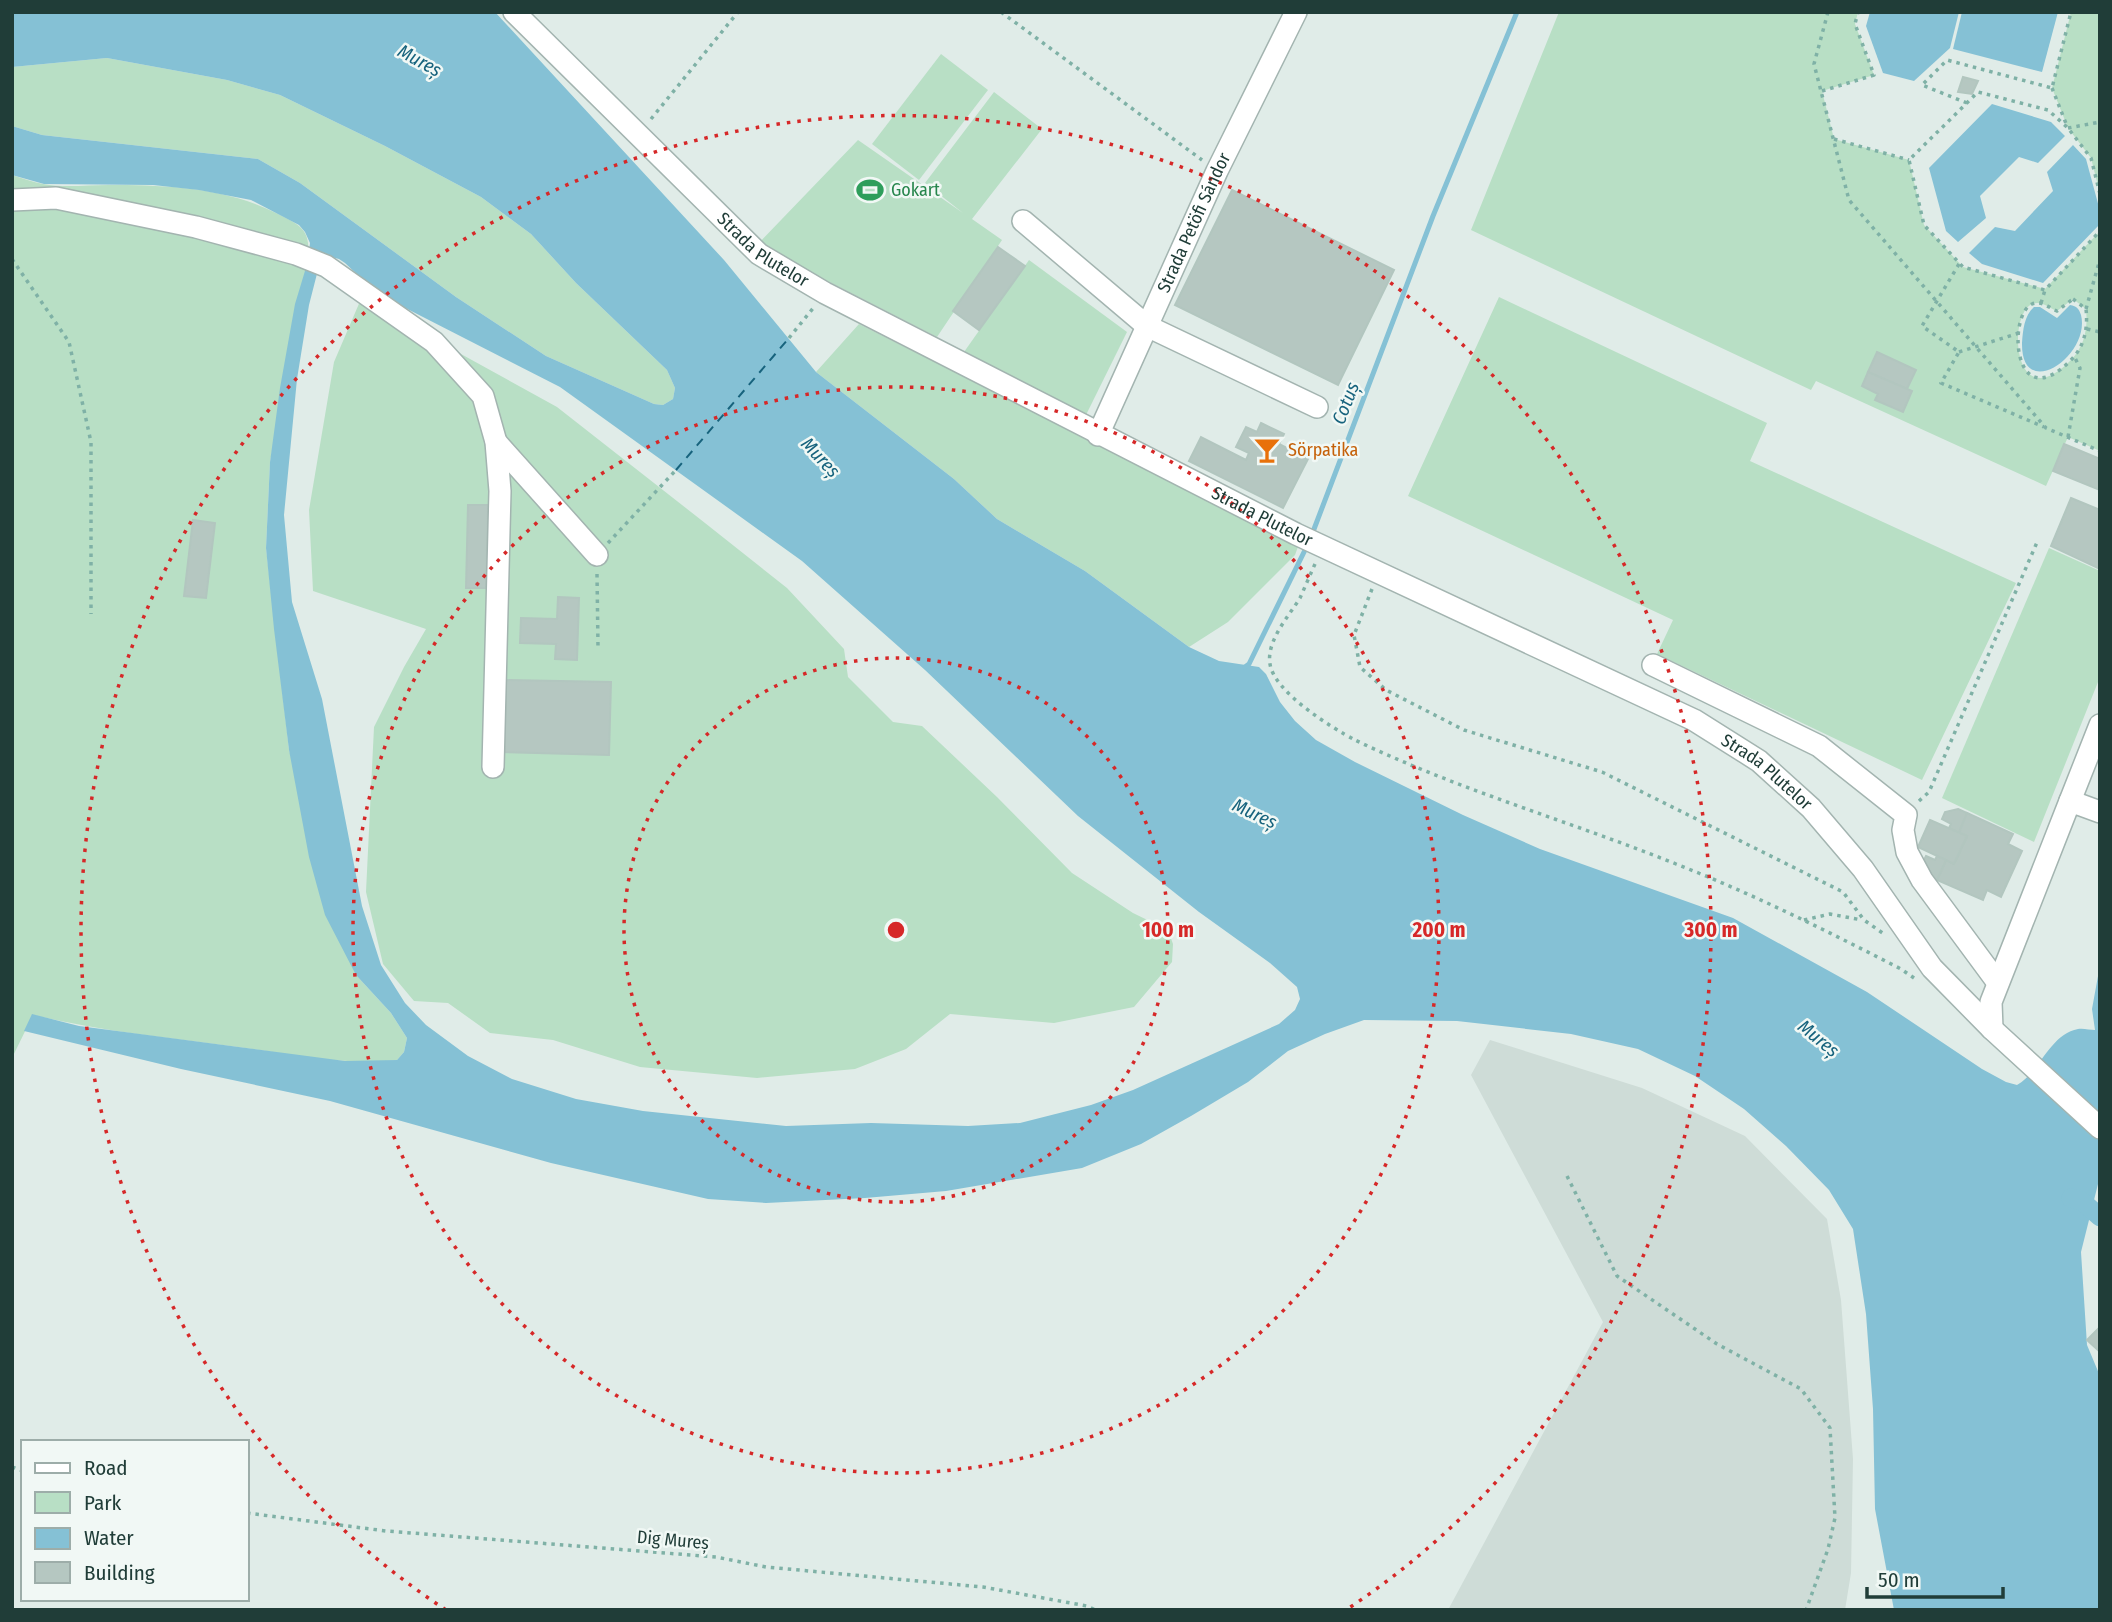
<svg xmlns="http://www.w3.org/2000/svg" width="2112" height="1622" viewBox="0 0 2112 1622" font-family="'Fira Sans Condensed',sans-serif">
  <rect width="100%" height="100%" fill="#e0ece8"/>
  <polygon fill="#cedcd7" points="1490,1040 1642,1088 1745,1136 1827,1219 1841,1300 1853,1459 1851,1573 1845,1610 1448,1610 1603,1322 1471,1075"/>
  <g fill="#b8dfc5" fill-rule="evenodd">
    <path d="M1559 12H1858L1855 24 1874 75 1822 91 1834 139 1909 160 1924 225 1963 267 2045 289 2100 231V451L2068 437 2046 486 1816 381 1811 390 1471 230ZM2073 299 2086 309C2088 327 2085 346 2071 360 2013 419 2007 315 2032 304 2042 300 2049 308 2057 311Z"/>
    <polygon points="2071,12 2100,12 2100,194 2091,158 2068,128 2052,88"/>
    <polygon points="941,54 988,90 919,180 872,144"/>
    <polygon points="107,58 227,80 280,95 385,146 481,197 531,234 576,283 667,370 675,388 673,399 663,405 654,404 546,356 456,297 300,183 258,159 42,135 12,126 12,67"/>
    <polygon points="994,92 1042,129 972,219 1002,240 937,337 763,248 758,244 858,140 963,213 925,183"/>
    <path d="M12 175C22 178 33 182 43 184 64 188 87 185 108 185 165 185 224 187 276 213 302 226 311 229 308 261L270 462 266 548 289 750 356 975 391 1013 407 1038 404 1052 397 1060C344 1066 290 1054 238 1047 169 1038 100 1031 33 1015L12 1058Z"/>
    <polygon points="1029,260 1127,332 1085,417 964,352"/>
    <polygon points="1499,297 1767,423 1750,461 2016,583 1922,780 1657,654 1673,620 1408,496"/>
    <polygon points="361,299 557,407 705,523 787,588 844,649 848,677 893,722 922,726 997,797 1072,873 1133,913 1168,930 1173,944 1172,962 1134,1007 1054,1023 950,1014 906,1049 855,1069 757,1078 640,1067 553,1040 490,1033 448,1003 414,1001 383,964 366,892 374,727 404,667 426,629 313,591 309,510 334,362"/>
    <polygon points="859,324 1299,544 1295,555 1228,622 1189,647 1085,571 997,519 954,479 816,372"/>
    <polygon points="2049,548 2100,571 2100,677 2034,842 1942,798"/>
  </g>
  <g fill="#85c1d5" fill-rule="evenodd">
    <path d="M12 12H495L724 260 816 372 954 479 997 519 1085 571 1189 647 1219 661 1259 667 1266 674 1280 702 1295 721 1316 740 1355 762 1463 815 1540 849 1733 918 1867 992 1982 1069 2006 1082 2017 1085C2040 1072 2050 1034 2078 1029 2083 1028 2090 1030 2095 1030L2092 1009 2100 965V1176L2081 1252 2087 1345 2100 1376V1610H1894L1875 1509 1873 1409 1866 1314 1853 1229 1829 1190 1786 1146 1744 1109 1695 1076 1638 1049 1571 1034 1457 1021 1364 1020 1325 1034 1288 1051 1248 1082 1191 1116 1141 1144 1082 1168 946 1191 865 1198 766 1203 708 1199 551 1163 330 1101 181 1069 24 1031 32 1014 79 1026 345 1061 397 1060 404 1052 407 1038 391 1013 356 975 325 915 309 857 289 750 274 629 266 548 270 462 280 388 295 304 308 261 310 243 305 232 299 225 251 200 199 190 153 185 44 184 12 175V126L42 135 258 159 300 183 456 297 546 356 654 404 663 405 673 399 675 388 667 370 576 283 531 234 481 197 385 146 280 95 227 80 107 58 12 67ZM327 256 339 259 345 263 378 294 560 387 802 561 925 670 1078 816 1199 912 1270 963 1297 987 1300 999 1295 1010 1279 1024 1133 1090 1091 1105 1020 1123 968 1126 871 1123 786 1126 643 1111 576 1099 512 1079 468 1056 426 1025 405 1003 381 965 362 906 322 699 292 602 284 515 297 379 309 305 320 262Z"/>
    <polygon points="1870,12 1959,12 1950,48 1914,81 1883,73 1866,26"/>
    <polygon points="1962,12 2058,12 2042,72 1953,49"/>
    <polygon points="1992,104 2051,122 2065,136 2038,163 2019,157 1980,196 1986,218 1958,242 1946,231 1929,168"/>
    <polygon points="2073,145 2086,159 2100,211 2100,224 2043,283 1982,264 1969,253 1995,227 2015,231 2053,191 2047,172"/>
    <path d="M2070 305C2077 306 2079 309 2081 315 2091 356 2021 403 2022 343 2023 330 2024 316 2034 307H2040L2057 318Z"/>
  </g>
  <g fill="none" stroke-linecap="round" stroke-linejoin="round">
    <g stroke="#85c1d5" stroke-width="5">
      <polyline points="1311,537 1433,216 1517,12"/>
      <polyline points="1245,667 1249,664 1307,546"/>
    </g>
    <polyline stroke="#85c1d5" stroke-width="19" points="2071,1198 2083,1202 2100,1217"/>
    <polyline stroke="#17637d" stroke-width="2" stroke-dasharray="9 7" stroke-linecap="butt" points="676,470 789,338"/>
  </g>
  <g fill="#b5c7c1" stroke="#b2c6bf" stroke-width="2">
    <polygon points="1963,77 1978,81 1972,94 1958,92"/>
    <polygon points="1232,190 1394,270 1338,385 1175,305"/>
    <polygon points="998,247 1025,266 979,330 953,311"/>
    <polygon points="1877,352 1916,370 1907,389 1868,372"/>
    <polygon points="1868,372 1912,391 1903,412 1875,400 1878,394 1862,386"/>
    <polygon points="1261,423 1284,434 1279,444 1308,459 1283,508 1189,461 1201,437 1246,460 1249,453 1236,447 1246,427 1257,432"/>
    <polygon points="2064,444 2100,459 2100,490 2053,471"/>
    <polygon points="2071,498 2100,510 2100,569 2051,546"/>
    <polygon points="468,505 488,505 486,588 466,588"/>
    <polygon points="193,520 215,523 206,598 184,596"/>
    <polygon points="558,597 579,598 577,660 555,659 556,644 520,643 521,618 557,619"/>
    <polygon points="503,680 611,682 609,755 501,752"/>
    <polygon points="1958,809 1967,813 1959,833 1949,828 1951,824 1942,819 1945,812"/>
    <polygon points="1967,813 2013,834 2008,844 2022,851 2001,897 1987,890 1983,900 1937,880 1946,860 1954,864 1967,836 1959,833"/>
    <polygon points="1930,820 1967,836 1954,864 1918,847"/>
    <polygon points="1926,856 1935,860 1937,856 1946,860 1937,880 1928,876 1922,864"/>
    <polygon points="2100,1327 2100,1352 2087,1340"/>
  </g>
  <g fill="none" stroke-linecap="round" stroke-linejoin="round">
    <defs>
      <g id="minor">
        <path id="s1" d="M514 12 759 254 825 293 1296 534 1694 720 1759 761 1811 808 1863 869 1932 968 1992 1029 2100 1128"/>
        <polyline points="12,200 56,198 196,227 296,254 326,266 434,342 483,396 496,442 500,491 493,767"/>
        <polyline points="1023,221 1147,326 1317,407"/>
        <path id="s2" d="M1098 435 1217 171 1296 12"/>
        <polyline points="496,442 597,555"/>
        <polyline points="1653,665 1819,746 1906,815 1903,830 1907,852 1922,880 1998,983"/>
        <polyline points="2070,801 2100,725"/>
        <polyline points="1992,1029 1991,1002 2070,801 2100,812"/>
      </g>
    </defs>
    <use href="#minor" stroke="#a3b4b0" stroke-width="24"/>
    <g stroke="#7fb1a6" stroke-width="3.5" stroke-dasharray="3.5 5" stroke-linecap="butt">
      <polyline points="1001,12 1202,160"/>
      <polyline points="1828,12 1814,64 1849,200 2046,428 2100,451"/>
      <polyline points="2052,88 2067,126"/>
      <polyline points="1822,91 1874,75 1855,24 1858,12"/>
      <polyline points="1967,103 1922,85 1947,60 2052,88 2071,12"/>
      <polyline points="651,119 738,12"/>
      <polyline points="2068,128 2100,122"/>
      <polyline points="1834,139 1909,160"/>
      <polyline points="2100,194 2091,158 2068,128 2048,110 1978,92 1909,160 1924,225 1963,267 2045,290 2100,231"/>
      <polyline points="12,259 69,342 91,442 91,614"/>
      <polyline points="1959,264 1922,326 1959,352 1941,383 2044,427"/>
      <path d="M2073 299 2086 309C2088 327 2085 346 2071 360 2013 419 2007 315 2032 304 2042 300 2049 308 2057 311Z"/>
      <polyline points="2041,303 2045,290"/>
      <polyline points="2086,309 2100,259"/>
      <polyline points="2087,329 2100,332"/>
      <polyline points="789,338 814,307"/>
      <polyline points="2100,339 2100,352"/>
      <polyline points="1959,352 2019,333"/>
      <polyline points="2068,437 2080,368 2075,358"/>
      <polyline points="608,543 676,470"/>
      <path d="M1315 564C1310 575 1305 587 1300 598 1289 616 1266 641 1270 664 1274 692 1332 728 1355 740 1459 790 1569 821 1676 864 1753 894 1827 931 1901 969L1914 978"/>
      <polyline points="597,574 598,647"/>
      <polyline points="1372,589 1354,635 1360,667 1386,690 1464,730 1602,772 1843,892 1864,920 1884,934"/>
      <polyline points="1919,801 1929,792 2038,540"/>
      <polyline points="1804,920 1830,914 1862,920"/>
      <polyline points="1567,1176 1617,1276 1717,1344 1801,1389 1830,1428 1835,1518 1828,1549 1806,1610"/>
      <polyline points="12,1467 23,1471"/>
      <polyline points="247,1513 386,1531 716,1557 766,1567 983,1587 1087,1606 1095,1610"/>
    </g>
    <use href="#minor" stroke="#fff" stroke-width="21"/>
  </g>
  <g fill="none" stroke="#d62828" stroke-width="3.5" stroke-dasharray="3.5 7">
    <circle cx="896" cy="930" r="272"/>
    <circle cx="896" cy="930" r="543"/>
    <path d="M446 1610A815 815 0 1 1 1346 1610"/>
  </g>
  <defs>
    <symbol id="stadium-bare" viewBox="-9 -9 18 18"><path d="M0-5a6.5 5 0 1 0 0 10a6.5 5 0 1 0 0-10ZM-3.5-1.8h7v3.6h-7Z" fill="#2e9e5b" stroke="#f1f8f5" stroke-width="2.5" paint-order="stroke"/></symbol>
    <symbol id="bar-bare" viewBox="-9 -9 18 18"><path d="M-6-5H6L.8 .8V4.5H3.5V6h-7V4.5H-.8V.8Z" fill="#e8710a" stroke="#f1f8f5" stroke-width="2.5" paint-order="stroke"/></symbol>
  </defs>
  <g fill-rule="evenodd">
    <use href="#stadium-bare" x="851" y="171" width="38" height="38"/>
    <use href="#bar-bare" x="1248" y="431" width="38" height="38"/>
  </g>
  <g text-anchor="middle" stroke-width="5" stroke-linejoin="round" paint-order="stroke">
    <g font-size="18" fill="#27864d" stroke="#f1f8f5" text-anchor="start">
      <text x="891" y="196">Gokart</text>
    </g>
    <g font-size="18" fill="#203d38" stroke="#f1f8f5">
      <text dy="6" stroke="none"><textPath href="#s2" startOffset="233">Strada Petöfi Sándor</textPath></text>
      <text dy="6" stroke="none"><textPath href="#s1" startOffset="345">Strada Plutelor</textPath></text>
      <text dy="6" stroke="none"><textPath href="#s1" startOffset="912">Strada Plutelor</textPath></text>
      <text dy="6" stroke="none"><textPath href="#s1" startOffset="1479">Strada Plutelor</textPath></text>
      <text transform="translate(673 1540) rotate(5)" y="6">Dig Mureș</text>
    </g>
    <g font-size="18" fill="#c56008" stroke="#f1f8f5" text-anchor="start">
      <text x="1288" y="456">Sörpatika</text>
    </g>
    <g font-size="19" font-style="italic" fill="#17637d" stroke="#f1f8f5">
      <text transform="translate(420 60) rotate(29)" y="7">Mureș</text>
      <text transform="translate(1345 403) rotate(-69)" y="7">Cotuș</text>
      <text transform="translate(821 457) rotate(47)" y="7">Mureș</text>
      <text transform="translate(1255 813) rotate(25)" y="7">Mureș</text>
      <text transform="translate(1819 1038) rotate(39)" y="7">Mureș</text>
    </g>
  </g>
  <circle cx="896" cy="930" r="10" fill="#d62828" stroke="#f1f8f5" stroke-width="3.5"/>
  <g font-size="21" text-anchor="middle" font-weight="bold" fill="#d62828" stroke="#f1f8f5" stroke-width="5" stroke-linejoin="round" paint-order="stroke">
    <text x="1168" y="937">100 m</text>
    <text x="1439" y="937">200 m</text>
    <text x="1711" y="937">300 m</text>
  </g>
  <rect width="2112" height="1622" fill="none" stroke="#203d38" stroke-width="28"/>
  <rect x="21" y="1440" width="228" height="161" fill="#f1f8f5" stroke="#9dada9" stroke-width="2"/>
  <rect x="35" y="1463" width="35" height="10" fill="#ffffff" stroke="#9dada9" stroke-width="2"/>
  <text x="84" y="1475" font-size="21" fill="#203d38">Road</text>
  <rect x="35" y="1492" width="35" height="21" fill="#b8dfc5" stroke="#9dada9" stroke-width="2"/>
  <text x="84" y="1510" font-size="21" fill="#203d38">Park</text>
  <rect x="35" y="1528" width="35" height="21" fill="#85c1d5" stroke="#9dada9" stroke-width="2"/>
  <text x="84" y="1545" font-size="21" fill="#203d38">Water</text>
  <rect x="35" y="1562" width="35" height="21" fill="#b5c7c1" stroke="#9dada9" stroke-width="2"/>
  <text x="84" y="1580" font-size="21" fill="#203d38">Building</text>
  <path d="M1867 1587v10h136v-10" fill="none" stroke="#203d38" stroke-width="3.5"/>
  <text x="1878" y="1587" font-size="21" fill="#203d38" stroke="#f1f8f5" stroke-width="5" paint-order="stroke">50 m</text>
</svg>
